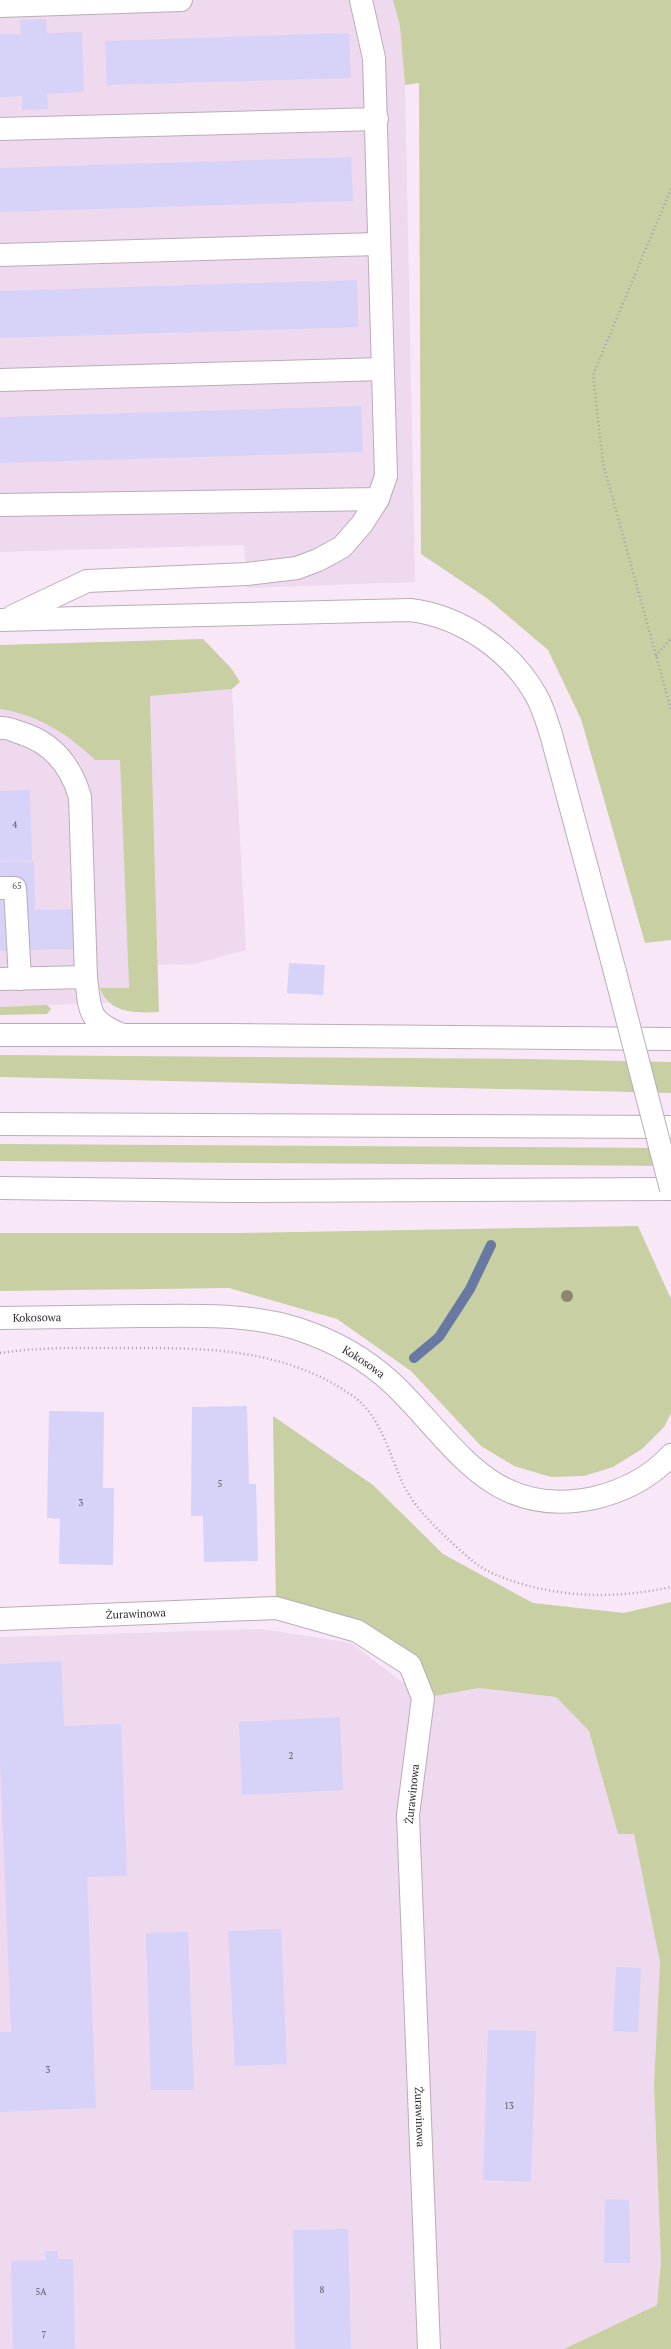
<svg xmlns="http://www.w3.org/2000/svg" width="671" height="2349" viewBox="0 0 671 2349" font-family="'PT Serif',serif">
  <rect width="100%" height="100%" fill="#f8e8f7"/>
  <g fill="#eed9ee">
    <polygon points="0,0 393,0 400,26 405,85 415,582 247,588 244,545 0,552"/>
    <polygon points="232,689 246,950 194,964 158,965 150,696"/>
    <polygon points="0,709 17,712 51,726 81,746 95,760 120,759 129,988 104,999 109,1003 0,1007"/>
    <polygon points="262,1629 351,1643 423,1698 479,1688 556,1697 589,1731 618,1834 634,1834 660,1962 654,2085 661,2262 657,2305 564,2349 0,2349 0,1637"/>
  </g>
  <g fill="#c7cfa3">
    <polygon points="393,0 671,0 671,940 645,943 581,719 548,650 488,599 421,554 419,83 405,85 400,26"/>
    <path d="M203 639 231 668 240 682 232 689 150 696 159 1012C136 1013 109 1014 100 988H129L120 760H95C69 734 37 715 0 709V645Z"/>
    <polygon points="47,1005 51,1009 47,1014 0,1015 0,1007"/>
    <polygon points="0,1055 527,1059 671,1062 671,1093 0,1077"/>
    <polygon points="0,1144 671,1148 671,1166 0,1161"/>
    <polygon points="638,1226 671,1299 671,1413 664,1427 642,1449 613,1467 584,1476 551,1477 514,1466 481,1446 411,1371 337,1319 229,1288 0,1291 0,1233 241,1233"/>
    <polygon points="273,1416 373,1485 443,1554 533,1603 624,1613 671,1602 671,2349 564,2349 657,2305 661,2262 654,2085 660,1962 634,1834 618,1834 589,1731 556,1697 479,1688 423,1698 410,1665 276,1608"/>
  </g>
  <g fill="none" stroke-linecap="round" stroke-linejoin="round">
    <polyline stroke="#687aa3" stroke-width="10" points="414,1358 439,1337 470,1289 491,1245"/>
  </g>
  <g fill="#d7d2f8">
    <polygon points="46,19 47,33 82,32 84,92 47,94 48,109 22,110 22,96 0,97 0,34 21,34 20,20"/>
    <polygon points="349,33 351,78 107,85 105,41"/>
    <polygon points="351,157 353,201 0,212 0,168"/>
    <polygon points="357,280 358,327 0,338 0,291"/>
    <polygon points="361,406 363,452 0,463 0,417"/>
    <polygon points="30,790 32,860 0,861 0,791"/>
    <polygon points="34,861 35,910 74,909 75,949 0,951 0,862"/>
    <polygon points="289,963 325,965 323,995 287,993"/>
    <polygon points="247,1406 249,1484 256,1484 258,1561 204,1562 203,1516 191,1516 192,1407"/>
    <polygon points="49,1411 104,1412 103,1488 114,1488 113,1565 59,1564 60,1519 47,1518"/>
    <polygon points="61,1661 64,1726 121,1724 127,1876 88,1877 87,1879 96,2108 0,2112 0,2032 11,2032 11,2028 0,1760 0,1664"/>
    <polygon points="340,1717 343,1790 242,1795 239,1722"/>
    <polygon points="281,1929 287,2064 235,2066 228,1931"/>
    <polygon points="188,1932 194,2090 151,2090 146,1933"/>
    <polygon points="616,1967 641,1968 638,2032 613,2031"/>
    <polygon points="488,2030 536,2031 531,2182 483,2180"/>
    <polygon points="605,2199 629,2200 630,2263 604,2263"/>
    <polygon points="348,2229 351,2349 295,2349 293,2230"/>
    <polygon points="45,2251 58,2251 58,2259 73,2259 75,2349 13,2349 11,2261 46,2260"/>
  </g>
  <g fill="none" stroke-linecap="round" stroke-linejoin="round">
    <defs>
      <g id="minor">
        <polyline points="0,6 181,0"/>
        <polyline points="0,129 377,119"/>
        <polyline points="0,255 378,244"/>
        <polyline points="0,380 382,369"/>
        <polyline points="0,505 378,499 386,476 374,58 361,0"/>
        <polyline points="13,616 87,581 247,574 297,568 318,560 342,547 362,524 378,499"/>
        <path d="M0 620 410 610C461 616 512 651 537 697 543 708 547 722 551 734L615 972"/>
        <path d="M0 728C7 727 14 731 21 733 53 743 71 766 80 797L86 977C90 1010 87 1020 120 1034"/>
        <polyline points="0,888 15,888 20,979"/>
        <polyline points="0,979 86,977"/>
        <polyline points="0,1035 231,1035"/>
        <path id="s1" d="M0 1318C47 1317 95 1317 142 1316 193 1316 249 1313 298 1329 332 1340 366 1359 392 1383 455 1443 490 1520 594 1498 623 1491 651 1477 671 1455"/>
        <path id="s2" d="M0 1619 276 1608 357 1631 410 1665 423 1698 408 1815 429 2349"/>
      </g>
      <g id="major">
        <polyline points="231,1035 671,1039"/>
        <polyline points="0,1124 671,1127"/>
        <polyline points="0,1188 231,1191 671,1189"/>
      </g>
    </defs>
    <use href="#minor" stroke="#bbacba" stroke-width="24"/>
    <use href="#major" stroke="#bbacba" stroke-width="24"/>
    <g stroke="#aa9eaa" stroke-width="2.5" stroke-dasharray="1 3" stroke-linecap="butt">
      <polyline points="671,189 593,375 603,463 671,710"/>
      <polyline points="656,656 671,638"/>
      <path d="M0 1353C38 1347 78 1348 117 1348 201 1348 281 1346 353 1396 382 1417 389 1455 404 1486 415 1507 432 1524 449 1540 461 1551 476 1566 492 1573 548 1598 612 1600 671 1587"/>
    </g>
    <use href="#minor" stroke="#fff" stroke-width="22"/>
    <use href="#major" stroke="#fff" stroke-width="22"/>
    <defs>
      <polyline id="minor-bridge" points="615,972 671,1189"/>
    </defs>
    <use href="#minor-bridge" stroke="#bbacba" stroke-width="24" stroke-linecap="butt"/>
    <use href="#minor-bridge" stroke="#fff" stroke-width="22"/>
  </g>
  <circle fill="#8a8670" cx="567" cy="1296" r="6"/>
  <g text-anchor="middle" stroke-width="4" stroke-linejoin="round" paint-order="stroke">
    <g font-size="9" fill="#5a5462">
      <text x="15" y="828">4</text>
      <text x="17" y="889">65</text>
      <text x="220" y="1487">5</text>
      <text x="81" y="1506">3</text>
      <text x="291" y="1759">2</text>
      <text x="48" y="2073">3</text>
      <text x="509" y="2109">13</text>
      <text x="322" y="2293">8</text>
      <text x="41" y="2295">5A</text>
      <text x="44" y="2338">7</text>
    </g>
    <g font-size="11" fill="#302a30" stroke="#fff">
      <text dy="4" stroke="none"><textPath href="#s1" startOffset="37">Kokosowa</textPath></text>
      <text dy="4" stroke="none"><textPath href="#s1" startOffset="373">Kokosowa</textPath></text>
      <text dy="4" stroke="none"><textPath href="#s2" startOffset="136">Żurawinowa</textPath></text>
      <text transform="translate(412 1794) rotate(-84)" y="4">Żurawinowa</text>
      <text dy="4" stroke="none"><textPath href="#s2" startOffset="879">Żurawinowa</textPath></text>
    </g>
  </g>
</svg>
